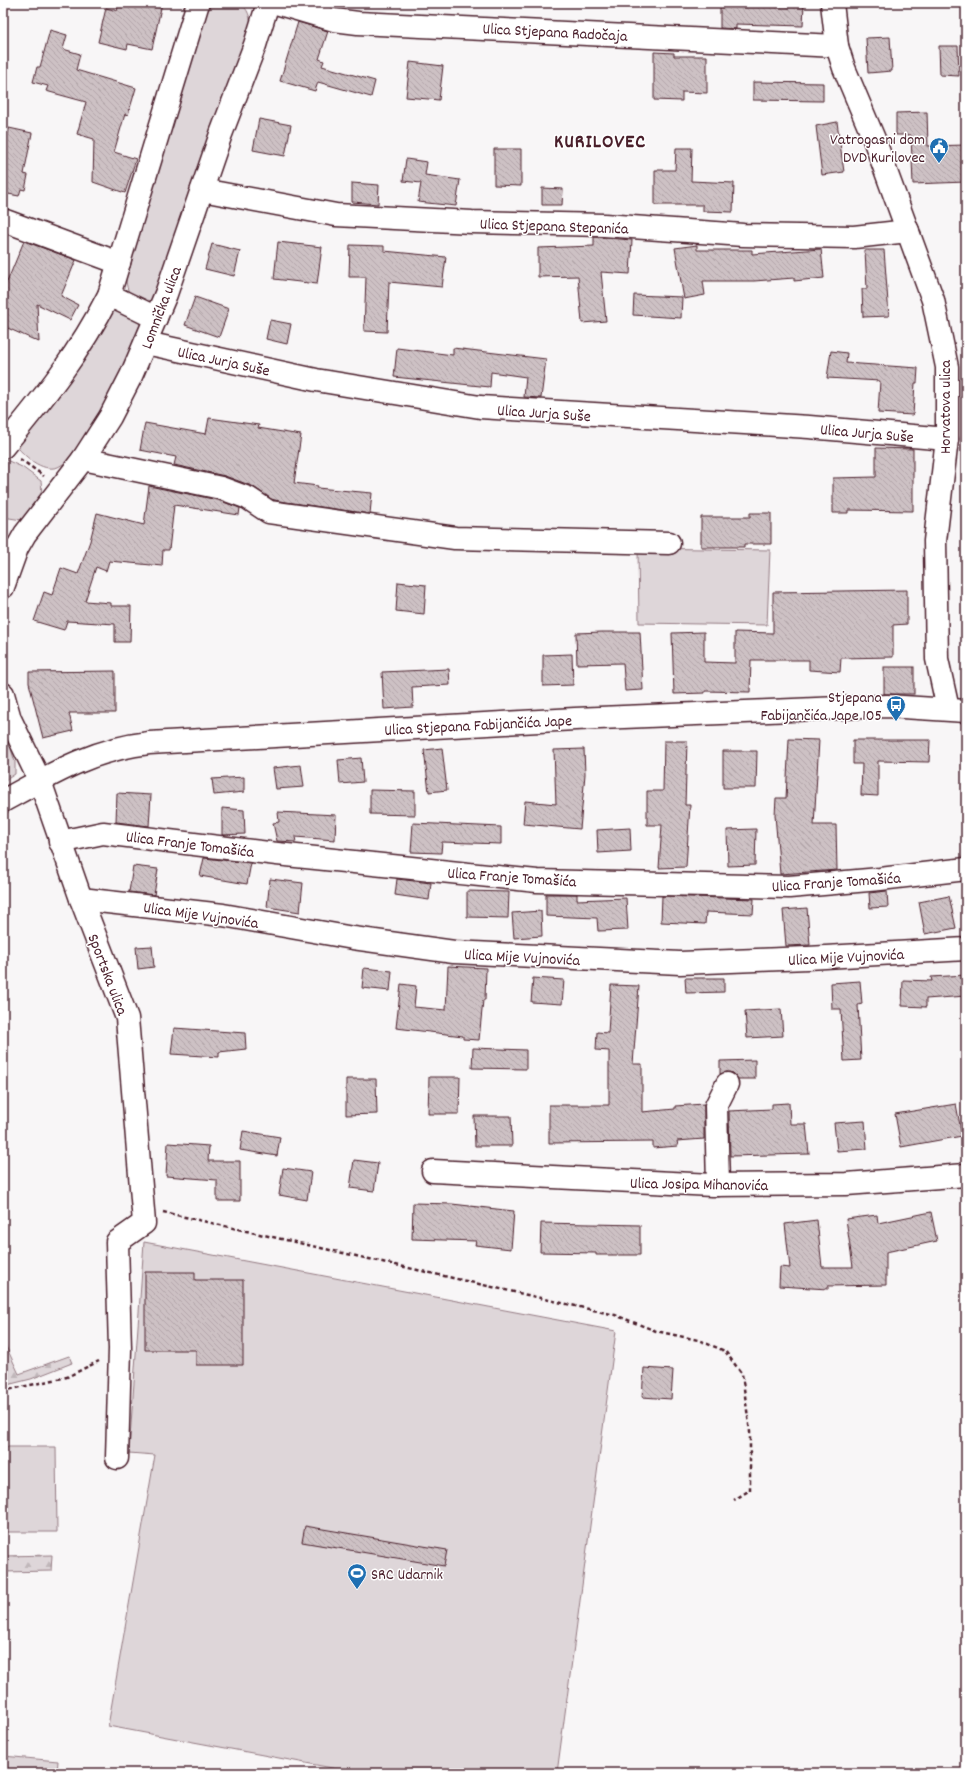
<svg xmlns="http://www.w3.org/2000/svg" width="969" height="1776" viewBox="0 0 969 1776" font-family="Dekko,sans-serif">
  <defs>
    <pattern id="forest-firs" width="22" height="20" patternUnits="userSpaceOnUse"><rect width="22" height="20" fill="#ded6d9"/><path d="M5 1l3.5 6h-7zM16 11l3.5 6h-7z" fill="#c0b7ba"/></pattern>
    <pattern id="building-back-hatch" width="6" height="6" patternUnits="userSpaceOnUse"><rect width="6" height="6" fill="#cdc1c4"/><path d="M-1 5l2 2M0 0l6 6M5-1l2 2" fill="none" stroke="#b2a5a9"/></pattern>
  </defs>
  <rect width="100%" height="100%" fill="#f8f6f7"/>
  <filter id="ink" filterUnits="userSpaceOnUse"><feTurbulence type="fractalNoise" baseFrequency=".025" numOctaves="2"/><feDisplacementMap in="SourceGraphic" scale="8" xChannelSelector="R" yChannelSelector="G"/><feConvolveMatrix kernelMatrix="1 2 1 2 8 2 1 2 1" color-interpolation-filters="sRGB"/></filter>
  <g filter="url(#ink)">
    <g fill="#ded6d9" stroke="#947a82">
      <path d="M218 3C238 1 247 2 251 23L155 301C132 308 124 290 126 270L203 17 209 9Z"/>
      <path d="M121 307 140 322 141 330C125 363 90 453 58 467 42 473 23 455 15 444L112 310Z"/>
      <path d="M4 459 22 467 41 481C44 500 35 509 22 520L3 517Z"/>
      <polygon points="638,548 770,550 767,625 639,623"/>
      <polygon points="3,722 13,746 11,749 15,762 15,774 3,782"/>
      <polygon points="144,1242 616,1331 557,1773 359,1773 108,1726 155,1455 129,1453"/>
      <polygon points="3,1447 56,1447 57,1532 3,1532"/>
      <polygon points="3,1756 58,1761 57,1773 3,1773"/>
    </g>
    <g fill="url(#forest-firs)" stroke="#947a82">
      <polygon points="3,1340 19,1374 69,1356 72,1363 31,1379 3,1386"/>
      <polygon points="52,1555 51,1571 3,1572 3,1556"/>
    </g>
    <g fill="url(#building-back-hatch)" stroke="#4a1f2b">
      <polygon points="119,3 162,3 152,49 128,44 127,49 98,42 106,8 117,11"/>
      <polygon points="720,3 804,3 803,26 736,24 736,29 720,28"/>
      <polygon points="298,22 328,31 319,59 324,61 322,66 375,81 371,97 318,82 315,91 280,81"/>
      <polygon points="50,30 67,35 63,49 80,54 76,70 136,88 128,115 125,114 114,152 136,159 125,193 93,182 94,139 77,134 86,102 46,91 48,86 33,82 37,67 40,67"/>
      <polygon points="890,37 892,71 868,73 866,38"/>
      <polygon points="939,46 958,46 959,76 940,75"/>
      <polygon points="654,52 674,53 674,56 707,56 707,93 682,92 682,101 654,100"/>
      <polygon points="410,62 443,66 439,100 406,97"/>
      <polygon points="753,82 823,83 823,101 753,100"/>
      <polygon points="927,112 928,146 966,145 966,182 913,184 911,135 896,135 896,113"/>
      <polygon points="259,119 291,125 285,156 253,150"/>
      <polygon points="837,122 844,172 822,175 816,126"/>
      <polygon points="9,128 32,133 24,174 28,175 25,190 21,189 19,196 3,193 3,158"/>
      <polygon points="676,148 692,148 691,181 734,183 733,212 703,211 703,205 655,205 655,170 675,170"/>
      <polygon points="494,149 521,149 521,186 494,185"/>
      <polygon points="406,159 427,162 425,175 460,180 456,206 418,202 421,183 403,181"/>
      <polygon points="352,183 379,185 378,204 352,202"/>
      <polygon points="542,188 563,189 562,205 542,205"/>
      <polygon points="594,237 632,240 630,274 601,272 606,321 582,323 578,276 538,277 538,248 594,246"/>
      <polygon points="24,241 76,260 61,296 78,305 70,320 37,304 39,342 3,326 3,280 7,282"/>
      <polygon points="278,242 322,247 317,284 274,279"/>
      <polygon points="212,244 240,251 234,276 205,269"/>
      <polygon points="350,245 384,246 384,251 446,257 442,287 389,282 387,332 364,331 366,277 349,277"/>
      <polygon points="697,245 697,250 752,250 752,254 821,249 824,278 794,281 794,278 754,281 703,281 705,295 684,299 675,248"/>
      <polygon points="865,250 884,250 889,316 863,317 862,289 867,289"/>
      <polygon points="634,295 682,297 681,318 633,315"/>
      <polygon points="195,297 229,309 219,337 185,325"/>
      <polygon points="270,320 291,324 287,344 266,339"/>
      <polygon points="397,348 453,355 453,348 546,359 541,398 524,397 526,377 491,372 490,387 394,377"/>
      <polygon points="831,351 847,353 846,363 918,368 917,383 915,383 913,415 878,413 880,381 827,378"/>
      <polygon points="209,418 259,425 258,428 301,435 294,483 318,486 317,488 372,493 370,514 279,501 271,499 252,486 225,476 174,465 176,457 140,450 145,423 206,434"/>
      <polygon points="876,448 913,449 913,511 848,510 848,513 833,513 833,478 876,477"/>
      <polygon points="149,486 218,500 240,508 239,515 174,505 169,550 163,550 162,566 109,561 106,571 96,567 85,601 111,603 111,606 131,606 130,642 115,642 115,624 67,621 64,630 34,621 44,592 52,595 61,568 78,574 90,541 97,513 144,525"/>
      <polygon points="750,513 771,513 771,544 744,544 744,547 701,547 701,517 750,517"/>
      <polygon points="398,582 426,585 424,614 396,611"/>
      <polygon points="907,590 907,624 893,625 893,657 841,658 840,672 809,670 809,660 751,660 750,692 705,691 705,693 674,694 672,633 704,632 704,662 735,663 735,632 773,633 773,592"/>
      <polygon points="602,632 640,632 643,690 625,691 623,663 577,664 576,633"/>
      <polygon points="572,654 573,685 543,686 543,655"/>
      <rect x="884" y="667" width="30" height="27"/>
      <polygon points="449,669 450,685 412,687 413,707 384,709 382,672"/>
      <polygon points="115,671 115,713 69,713 73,731 43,738 29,683 29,672"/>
      <polygon points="789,739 819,740 814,825 836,825 837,870 780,874 775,815 776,798 786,798"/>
      <polygon points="853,740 930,740 929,762 878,761 878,796 861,795 862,764 853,764"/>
      <polygon points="664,741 687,741 685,805 690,805 686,867 659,868 662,825 647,825 647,791 663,791"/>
      <polygon points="442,748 447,790 429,792 424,750"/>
      <polygon points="584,749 585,774 580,829 523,824 525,801 556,804 554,750"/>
      <polygon points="723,751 757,751 756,788 723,788"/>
      <polygon points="361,758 363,782 340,784 338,760"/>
      <polygon points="301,765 304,787 276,789 273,768"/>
      <polygon points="244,777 244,792 214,795 212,779"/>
      <polygon points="370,790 415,791 415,815 370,814"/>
      <polygon points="117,793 151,795 149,826 116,822"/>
      <polygon points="222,808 244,810 245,834 222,835"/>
      <polygon points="278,812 336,815 335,840 295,837 296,842 277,841 273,823 279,822"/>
      <polygon points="413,823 501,827 501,844 442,842 441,853 411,852"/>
      <polygon points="630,828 631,851 598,853 597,830"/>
      <polygon points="756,829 755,865 728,866 727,830"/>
      <polygon points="204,858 251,863 247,884 200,876"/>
      <polygon points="133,866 158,869 154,895 129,892"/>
      <polygon points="270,879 303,883 300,912 267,907"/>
      <polygon points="397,879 431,883 429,900 395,895"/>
      <polygon points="467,891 509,892 508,918 467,917"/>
      <polygon points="887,891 888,907 870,908 869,893"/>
      <polygon points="546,894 577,894 577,900 626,898 628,930 598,931 597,918 546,916"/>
      <polygon points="662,896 754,899 753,914 706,912 705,924 661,922"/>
      <polygon points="949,896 956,928 925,934 919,902"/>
      <polygon points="807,908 810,945 786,946 783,910"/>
      <polygon points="541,911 542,936 514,938 512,913"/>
      <polygon points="152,946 154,967 138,969 136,947"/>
      <polygon points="448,966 486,968 485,1000 483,1000 479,1040 463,1039 463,1036 396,1028 401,984 416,986 414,1007 446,1010"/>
      <polygon points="364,968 392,971 390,991 362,988"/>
      <polygon points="966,975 966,996 926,999 926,1007 902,1006 903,980 932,981 931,977"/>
      <polygon points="533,978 564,980 562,1004 531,1002"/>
      <polygon points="685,978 724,978 724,992 686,993"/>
      <polygon points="860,981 862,1004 858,1005 861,1060 844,1061 841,1009 832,1009 831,983"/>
      <polygon points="611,985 639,986 633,1064 642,1064 642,1112 675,1109 675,1106 704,1104 704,1139 677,1141 678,1146 653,1148 653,1142 549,1143 549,1105 609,1105 609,1051 596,1050 597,1032 608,1033"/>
      <polygon points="781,1009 783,1036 747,1038 745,1011"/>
      <polygon points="174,1028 245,1033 246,1049 219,1052 219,1057 171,1054"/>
      <polygon points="473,1048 526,1050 526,1069 472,1068"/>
      <polygon points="755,1060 755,1079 738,1079 733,1073 727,1072 720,1074 720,1061"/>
      <polygon points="429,1077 460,1077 459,1114 428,1114"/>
      <polygon points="346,1079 376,1079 377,1114 346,1115"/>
      <polygon points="789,1103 790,1124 806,1124 809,1154 730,1156 729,1111 772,1109 772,1104"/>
      <polygon points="956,1104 962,1136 901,1147 895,1114"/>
      <polygon points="474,1116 511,1116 512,1146 475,1146"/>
      <polygon points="865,1121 867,1149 837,1151 834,1123"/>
      <polygon points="243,1131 280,1137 277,1156 240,1150"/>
      <polygon points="168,1143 209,1146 208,1161 240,1161 240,1201 217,1201 217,1180 166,1176"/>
      <polygon points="354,1160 378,1163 374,1191 350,1188"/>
      <polygon points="283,1168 311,1172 307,1200 279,1195"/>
      <polygon points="413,1203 452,1204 514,1211 511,1249 475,1245 476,1241 412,1239"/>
      <polygon points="931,1212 937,1241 886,1252 886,1285 828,1286 828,1289 779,1286 780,1267 790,1268 785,1224 817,1220 822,1267 853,1267 846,1219 877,1215 878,1223"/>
      <polygon points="541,1223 640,1225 640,1255 596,1255 596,1253 540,1252"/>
      <polygon points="145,1272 195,1272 195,1280 243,1280 243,1365 196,1365 196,1350 145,1350"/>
      <polygon points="644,1368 673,1370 671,1399 642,1397"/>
      <polygon points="305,1526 447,1550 444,1566 302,1542"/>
    </g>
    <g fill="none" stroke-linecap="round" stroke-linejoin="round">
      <defs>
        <g id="minor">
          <polyline points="276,3 334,20 358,23 837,46"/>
          <polyline points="832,3 837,46 844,68 874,139 933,300 947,367 947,439 935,541 937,659 948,709"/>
          <polyline points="202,190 336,215 472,222 604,225 743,235 854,237 908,231"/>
          <polyline points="3,220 119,263"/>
          <polyline points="109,295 156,318"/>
          <polyline points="146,343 316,380 480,407 809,427 947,439"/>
          <path d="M3 447C45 396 79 354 109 295L198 3"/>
          <polyline points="83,459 221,488 248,498 269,512 455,538 669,543"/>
          <polyline points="3,587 17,548 25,534 83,459 110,417 131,376 166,294 221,134 255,45 268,3"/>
          <polyline points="3,694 10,719 40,781 81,899 127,1018 144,1223 117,1242 120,1349 117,1458"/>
          <path d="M3 801C52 774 93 749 149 743L575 719 887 706 966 711"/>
          <polyline points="60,842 103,833 277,854 537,881 789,887 880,879 966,869"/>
          <polyline points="81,899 223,915 353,938 454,952 680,963 808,958 966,949"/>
          <polyline points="433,1171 712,1185 846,1184 966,1175"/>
          <polyline points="718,1185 716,1106 727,1084"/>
        </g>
      </defs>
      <use href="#minor" stroke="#4a1f2b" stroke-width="25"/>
      <g stroke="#4a1f2b" stroke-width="2.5" stroke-dasharray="4 3" stroke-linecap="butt">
        <polyline points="20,459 44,476"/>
        <polyline points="163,1212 615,1315 656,1331 698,1340 725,1351 742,1374 750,1432 750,1490 734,1500"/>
        <polyline points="3,1391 67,1377 99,1361"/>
      </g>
      <use href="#minor" stroke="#fff" stroke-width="22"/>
    </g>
  </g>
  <defs>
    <symbol id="civic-pin" viewBox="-11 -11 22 30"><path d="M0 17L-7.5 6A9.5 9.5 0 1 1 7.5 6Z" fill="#1f6fb2" stroke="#fff"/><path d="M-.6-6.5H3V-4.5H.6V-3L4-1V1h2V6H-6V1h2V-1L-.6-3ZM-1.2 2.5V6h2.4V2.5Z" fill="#fff"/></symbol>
    <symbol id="bus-pin" viewBox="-11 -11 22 30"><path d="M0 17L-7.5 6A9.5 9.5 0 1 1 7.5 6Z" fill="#1f6fb2" stroke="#fff"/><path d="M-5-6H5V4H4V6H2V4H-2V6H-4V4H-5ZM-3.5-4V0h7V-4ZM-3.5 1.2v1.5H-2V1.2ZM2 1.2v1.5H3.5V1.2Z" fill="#fff"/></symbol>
    <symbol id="stadium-pin" viewBox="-11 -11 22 30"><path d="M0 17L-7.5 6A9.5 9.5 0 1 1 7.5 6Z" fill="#1f6fb2" stroke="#fff"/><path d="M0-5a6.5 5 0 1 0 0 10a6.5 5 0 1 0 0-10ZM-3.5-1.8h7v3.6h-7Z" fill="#fff"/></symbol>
  </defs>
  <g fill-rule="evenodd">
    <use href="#civic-pin" x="928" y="136" width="22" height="30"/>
    <use href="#bus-pin" x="885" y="694" width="22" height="30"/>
    <use href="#stadium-pin" x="346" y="1562" width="22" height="30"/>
  </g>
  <g text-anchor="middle" stroke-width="3" stroke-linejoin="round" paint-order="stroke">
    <g font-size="16" fill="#4a1f2b" stroke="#fff">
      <text transform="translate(555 31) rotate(3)" y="6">Ulica Stjepana Radočaja</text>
      <text transform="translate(554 225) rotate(2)" y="6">Ulica Stjepana Stepanića</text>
      <text transform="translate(160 307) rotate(-69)" y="6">Lomnička ulica</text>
      <text transform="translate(224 360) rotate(12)" y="6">Ulica Jurja Suše</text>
      <text transform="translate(944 407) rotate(-90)" y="6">Horvatova ulica</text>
      <text transform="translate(544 412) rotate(4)" y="6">Ulica Jurja Suše</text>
      <text transform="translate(867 432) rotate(5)" y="6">Ulica Jurja Suše</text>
      <text transform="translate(478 724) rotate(-3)" y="6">Ulica Stjepana Fabijančića Jape</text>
      <text transform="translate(190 843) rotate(7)" y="6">Ulica Franje Tomašića</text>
      <text transform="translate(512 876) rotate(4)" y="6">Ulica Franje Tomašića</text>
      <text transform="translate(836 881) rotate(-4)" y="6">Ulica Franje Tomašića</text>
      <text transform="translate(201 914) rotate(8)" y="6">Ulica Mije Vujnovića</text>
      <text transform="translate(522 956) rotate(3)" y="6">Ulica Mije Vujnovića</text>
      <text transform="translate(846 956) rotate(-3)" y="6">Ulica Mije Vujnovića</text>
      <text transform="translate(109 974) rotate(69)" y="6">Sportska ulica</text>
      <text transform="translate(699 1183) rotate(1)" y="6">Ulica Josipa Mihanovića</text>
    </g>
    <g font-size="16" fill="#4a1f2b" stroke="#fff" text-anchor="end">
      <text x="925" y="144">Vatrogasni dom<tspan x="925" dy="18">DVD Kurilovec</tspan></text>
      <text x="882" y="702">Stjepana<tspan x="882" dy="18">Fabijančića Jape 105</tspan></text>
      <text x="371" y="1579" text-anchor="start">SRC Udarnik</text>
    </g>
    <g font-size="20" font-weight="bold" letter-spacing="1" fill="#4a1f2b" stroke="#fff">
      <text x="600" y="147">KURILOVEC</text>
    </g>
  </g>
  <rect width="969" height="1776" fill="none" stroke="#fff" stroke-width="16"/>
  <rect x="8" y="8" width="953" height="1760" fill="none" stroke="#4a1f2b" stroke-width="1.5" filter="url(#ink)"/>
</svg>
